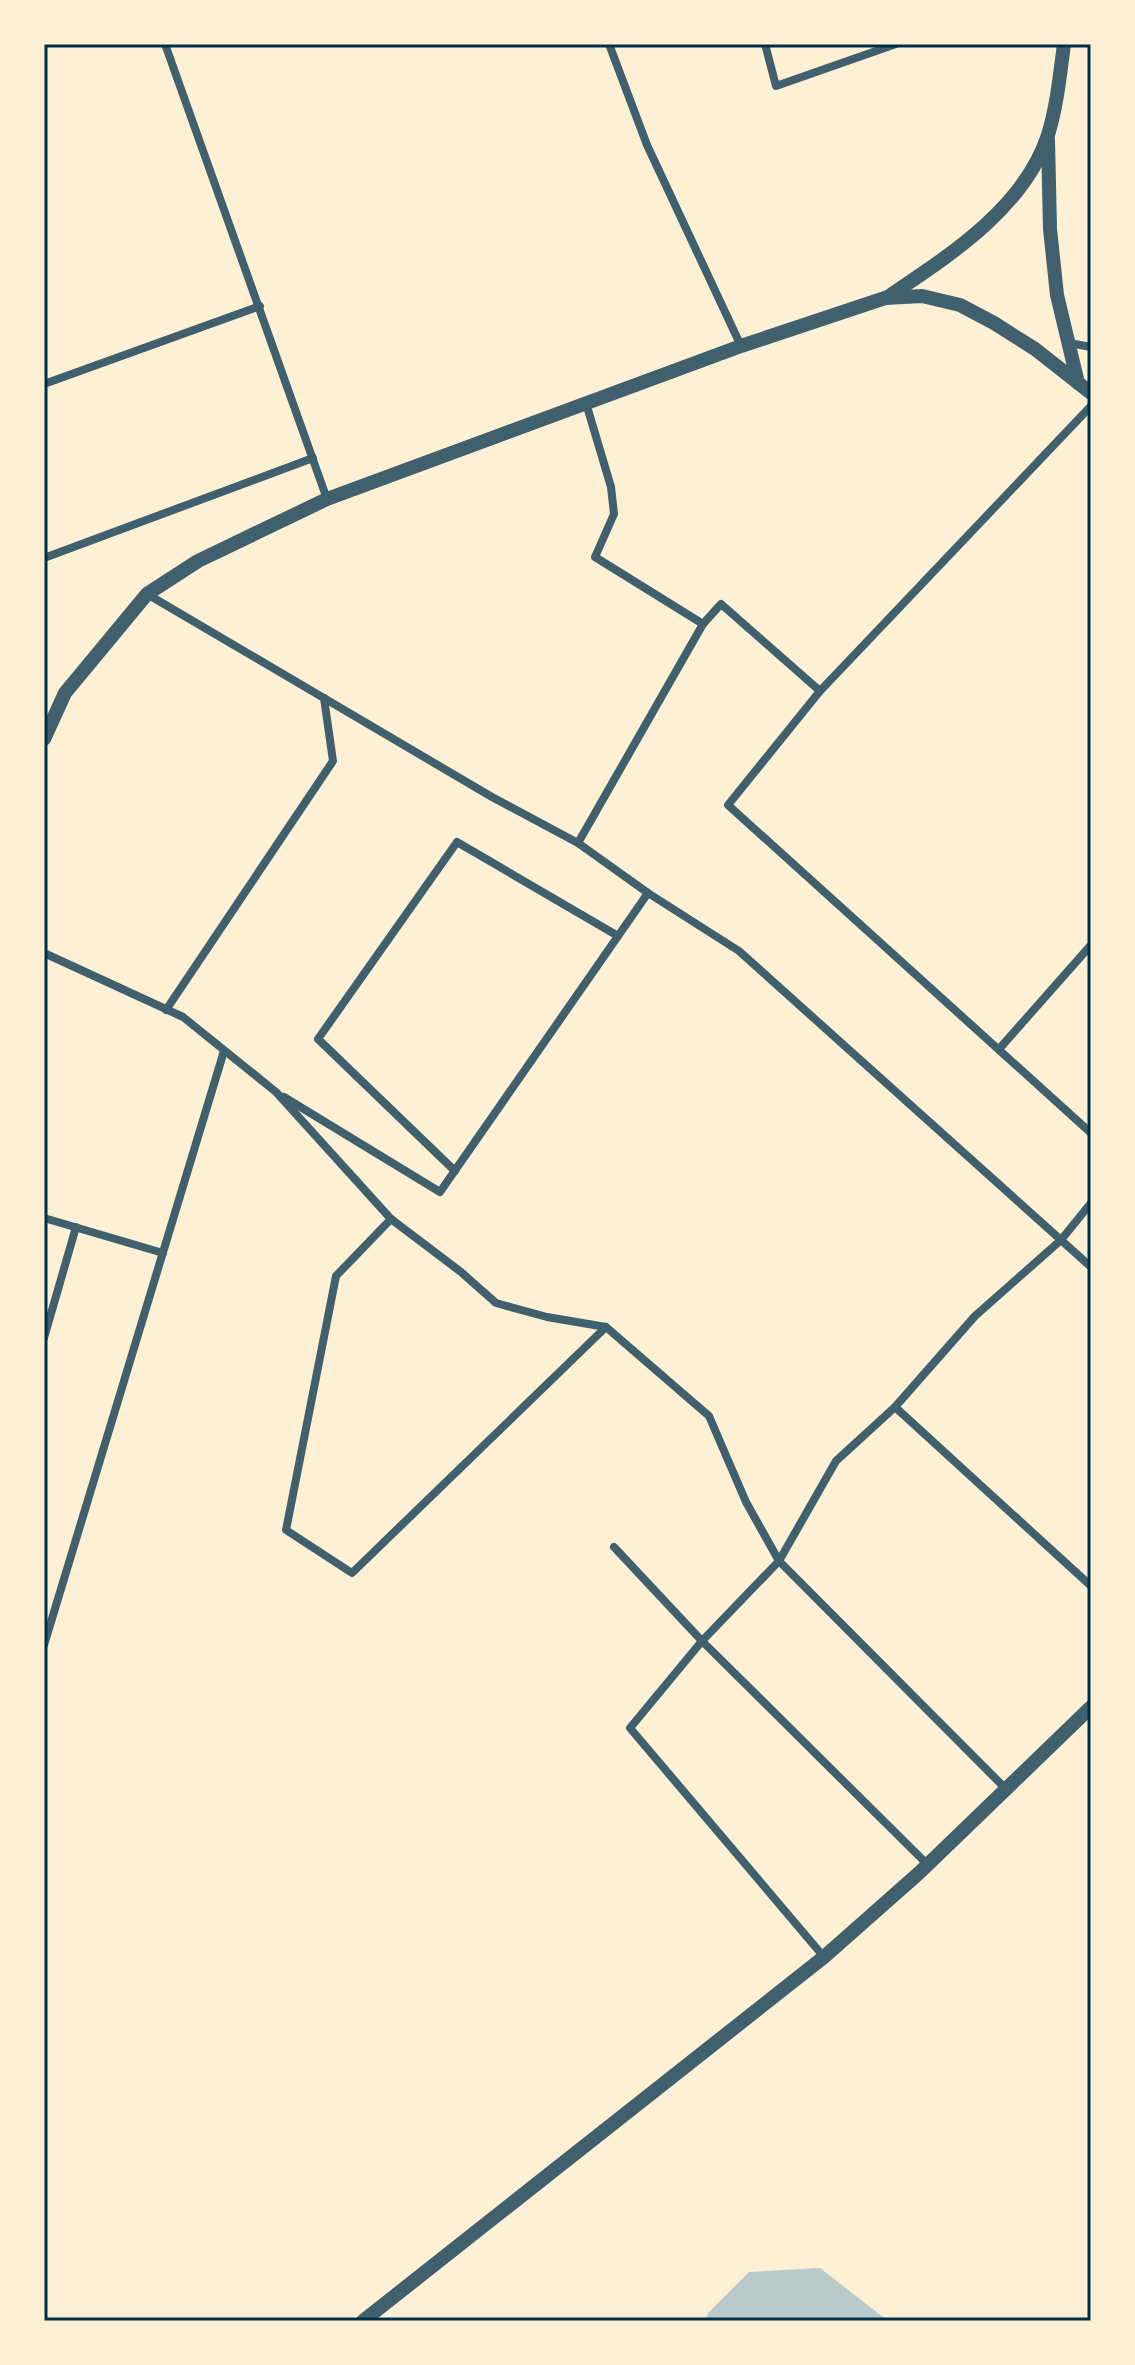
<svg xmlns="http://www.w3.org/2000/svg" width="1135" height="2365" viewBox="0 0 1135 2365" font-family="'PT Sans Narrow',sans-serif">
  <rect width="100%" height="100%" fill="#fdf0d5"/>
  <polygon fill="#b9caca" points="820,2268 888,2321 706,2321 708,2313 749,2272"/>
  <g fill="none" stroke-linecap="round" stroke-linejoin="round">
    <g stroke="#3f606c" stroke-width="8">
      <polyline points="165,44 327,499"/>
      <polyline points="609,44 647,145 741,346"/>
      <polyline points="765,44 776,86 896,44"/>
      <polyline points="1069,343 1091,347"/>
      <polyline points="44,384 260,306"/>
      <polyline points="586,403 611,487 614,514 595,557 703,624 721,604 820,691"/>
      <polyline points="1091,406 820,691 728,805 1091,1133"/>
      <polyline points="44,558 313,458"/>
      <polyline points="147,594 492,797 578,843 648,893 739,951 1091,1267"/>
      <polyline points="578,843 703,624"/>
      <polyline points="44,953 183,1017 276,1092 391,1219 461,1272 496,1303 547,1317 606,1327 709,1416 746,1502 779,1561 1006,1789"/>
      <polyline points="166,1010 333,761 324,698"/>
      <polyline points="1000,1048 1091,945"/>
      <polyline points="284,1097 440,1192 648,893"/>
      <polyline points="455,1171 318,1039 457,842 618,936"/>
      <polyline points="44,1218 163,1253"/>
      <polyline points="391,1219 336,1276 286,1530 352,1573 606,1327"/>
      <polyline points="44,1338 76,1227"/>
      <polyline points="895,1407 1091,1586"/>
      <polyline points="614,1547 702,1641 928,1865"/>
      <polyline points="44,1645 224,1051"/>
      <polyline points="824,1957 630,1728 702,1641 779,1561 836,1461 895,1407 975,1316 1061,1240 1091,1203"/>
    </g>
    <g stroke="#3f606c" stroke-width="14">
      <polyline points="1048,140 1050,229 1057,295 1078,383"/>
      <path d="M886 298C947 257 1024 209 1048 135 1057 106 1060 74 1064 44"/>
      <polyline points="44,739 65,693 147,594 198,561 327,499 741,346 885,298 922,296 960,305 994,323 1035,349 1091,393"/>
      <polyline points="363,2321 824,1957 919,1873 1091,1707"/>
    </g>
  </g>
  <rect width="1135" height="2365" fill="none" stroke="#fdf0d5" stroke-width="92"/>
  <rect x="46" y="46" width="1043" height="2273" fill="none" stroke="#003049" stroke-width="3"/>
</svg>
